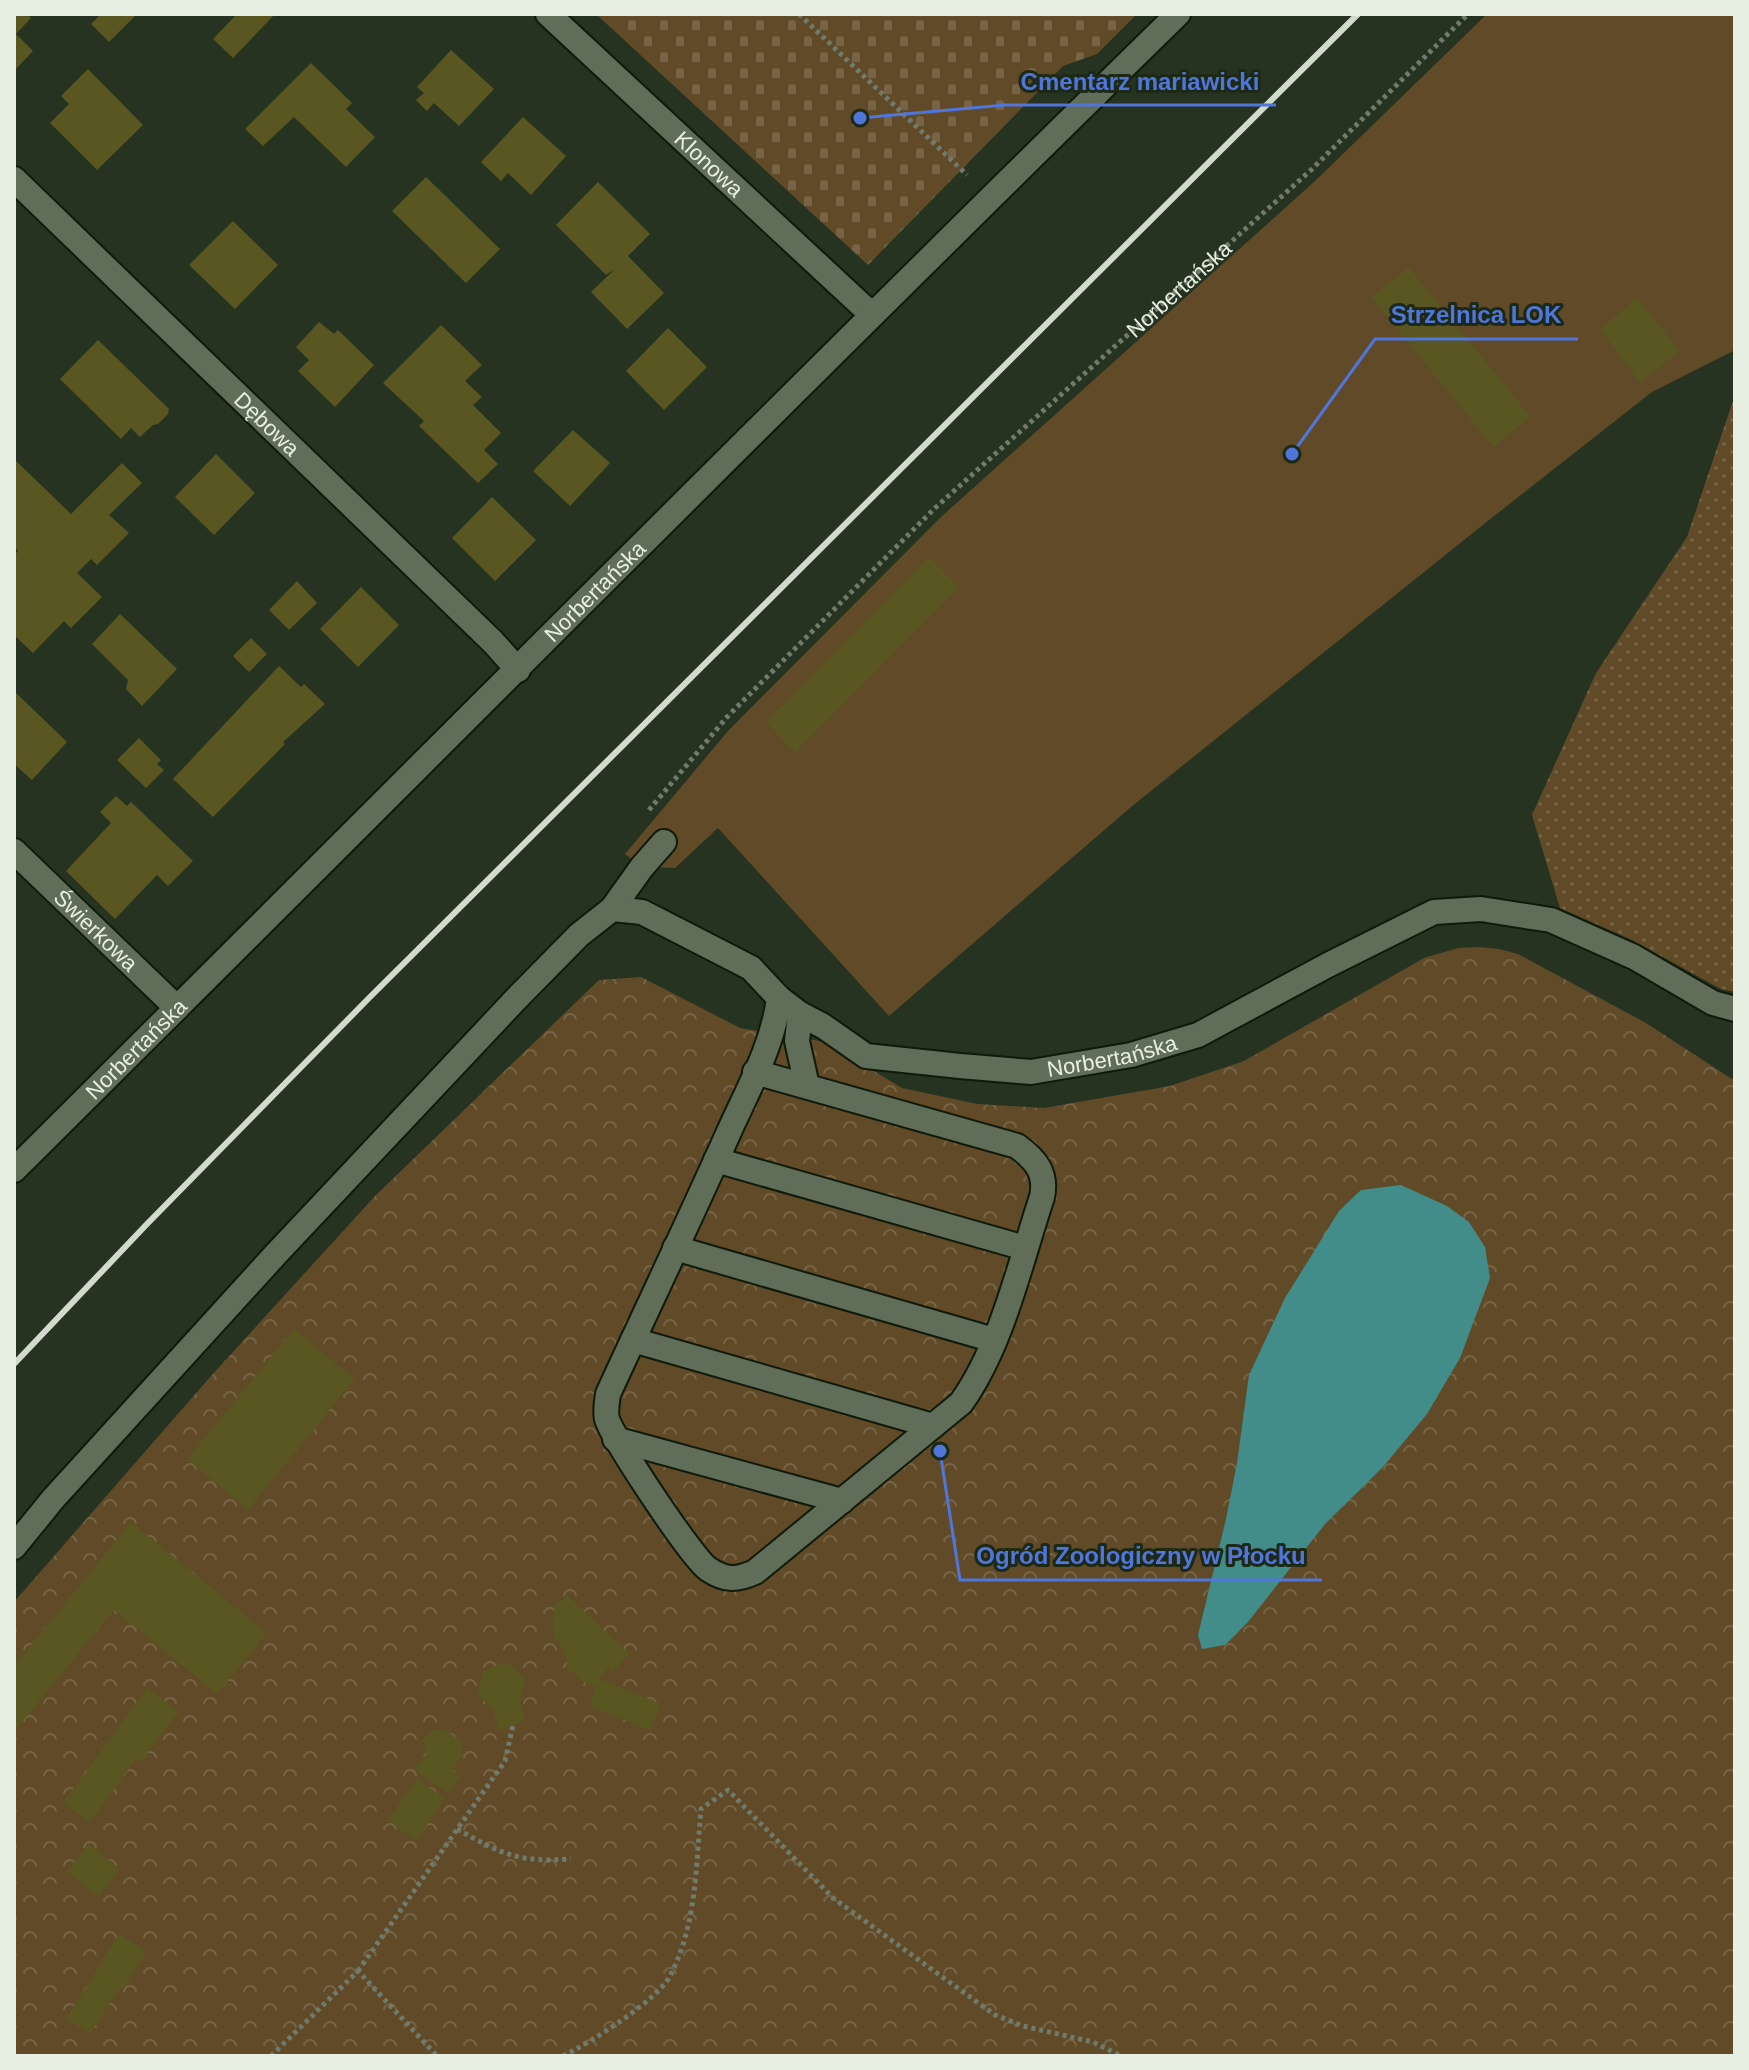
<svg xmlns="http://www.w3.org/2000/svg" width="1749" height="2070" viewBox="0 0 1749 2070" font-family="Arial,sans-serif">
  <defs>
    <pattern id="grass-dots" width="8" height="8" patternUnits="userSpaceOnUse" patternTransform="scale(2)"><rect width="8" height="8" fill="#604a27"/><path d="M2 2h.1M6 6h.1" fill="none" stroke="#776446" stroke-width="1.8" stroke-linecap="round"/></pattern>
    <pattern id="cemetery-stones" width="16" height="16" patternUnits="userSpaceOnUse" patternTransform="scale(2)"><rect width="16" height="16" fill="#604a27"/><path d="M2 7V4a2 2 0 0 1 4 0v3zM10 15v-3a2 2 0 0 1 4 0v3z" fill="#776446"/></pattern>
    <pattern id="park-crowns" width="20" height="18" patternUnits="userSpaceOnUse" patternTransform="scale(2)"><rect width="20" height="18" fill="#604a27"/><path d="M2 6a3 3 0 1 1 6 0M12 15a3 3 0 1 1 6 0" fill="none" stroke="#776446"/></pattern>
  </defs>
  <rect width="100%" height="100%" fill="#273321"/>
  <polygon fill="url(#grass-dots)" points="1735,395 1735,992 1721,989 1630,939 1560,908 1532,815 1596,673 1687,537"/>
  <polygon fill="url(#cemetery-stones)" points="596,14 1137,14 1097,54 1063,66 868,265"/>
  <polygon fill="url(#park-crowns)" points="1477,947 1499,949 1518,954 1646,1023 1735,1081 1735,2056 14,2056 14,1602 211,1376 376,1195 599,980 641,977 740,1028 826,1042 902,1088 977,1104 1044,1108 1170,1086 1244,1061 1424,958 1458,948"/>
  <polygon fill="#604a27" points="1487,14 1735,14 1735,350 1652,392 1489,520 1131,807 889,1016 718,828 675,868 642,867 625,854 728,731 941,517 1314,182"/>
  <polygon fill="#428d8a" points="1401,1185 1447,1206 1469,1222 1485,1247 1490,1278 1460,1358 1427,1414 1383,1467 1325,1524 1248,1622 1225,1645 1202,1649 1198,1635 1226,1519 1237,1463 1249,1375 1285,1298 1339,1211 1361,1190"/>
  <g fill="#595621">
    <polygon points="14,14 27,14 31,18 16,34 33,51 14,71"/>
    <polygon points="101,14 137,14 109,42 91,24"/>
    <polygon points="237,14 275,14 233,58 213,39"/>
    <polygon points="451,50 494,89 459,126 434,103 427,111 416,100 424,93 417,87"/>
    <polygon points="311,63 352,103 346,109 375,137 346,167 294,117 263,146 245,129"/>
    <polygon points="88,69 143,125 97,170 50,123 69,104 61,96"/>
    <polygon points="523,117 566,156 531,195 508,173 501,181 481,162"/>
    <polygon points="426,177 500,249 466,283 392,211"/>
    <polygon points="598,182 650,234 628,256 664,293 627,329 591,292 615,269 606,275 556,225"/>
    <polygon points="233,221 278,265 235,309 189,265"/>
    <polygon points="1409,267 1531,417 1493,447 1371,297"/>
    <polygon points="1637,298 1680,351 1640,383 1600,329"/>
    <polygon points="319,322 334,334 338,330 374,365 335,407 298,371 309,360 296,347"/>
    <polygon points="441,325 482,365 465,381 482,397 473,405 501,433 484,450 498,464 478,483 419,426 424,421 383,383"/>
    <polygon points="668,328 707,367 664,410 626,371"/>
    <polygon points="98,340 169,409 168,414 158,424 153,425 140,437 131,428 121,439 60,379"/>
    <polygon points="573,430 610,463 570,506 533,471"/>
    <polygon points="216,454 255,493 214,535 175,497"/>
    <polygon points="14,459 71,514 122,463 142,483 109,515 129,533 97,565 91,559 77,573 102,597 71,628 64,621 33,653 14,635 14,555 18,551 14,547"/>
    <polygon points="492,497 536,540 495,581 452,538"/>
    <polygon points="929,557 959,587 795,753 766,722"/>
    <polygon points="297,581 317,603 289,630 269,610"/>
    <polygon points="361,587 399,625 358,667 320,629"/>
    <polygon points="120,614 177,669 142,706 126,689 128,680 92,644"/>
    <polygon points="251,638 267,654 249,672 233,656"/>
    <polygon points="279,666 301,687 304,684 325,704 283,742 285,744 213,817 173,779"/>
    <polygon points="14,691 67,742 32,780 14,764"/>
    <polygon points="139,738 161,760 157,764 164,770 146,788 117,760"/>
    <polygon points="116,796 127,806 131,802 193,861 168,886 157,875 115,919 66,871 111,823 100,812"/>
    <polygon points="294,1329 355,1379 248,1510 187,1459"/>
    <polygon points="131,1522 267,1633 217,1694 114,1610 14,1732 14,1666"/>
    <polygon points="567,1595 629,1654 613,1672 608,1668 599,1679 661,1704 650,1730 589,1706 596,1687 583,1682 567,1668 565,1652 554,1637 554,1607"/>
    <polygon points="508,1662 526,1679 520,1702 525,1720 499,1731 493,1710 477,1693 483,1671"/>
    <polygon points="147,1688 179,1711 141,1762 136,1759 90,1822 63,1803"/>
    <polygon points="443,1729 460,1740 463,1754 452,1770 461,1776 448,1793 414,1770 426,1754 423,1740 430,1731"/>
    <polygon points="417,1778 445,1799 416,1841 388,1820"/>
    <polygon points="88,1844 120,1869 99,1897 67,1872"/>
    <polygon points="119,1934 147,1951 123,1990 120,1988 90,2034 66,2019"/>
  </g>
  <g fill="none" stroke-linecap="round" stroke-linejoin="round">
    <defs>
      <g id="minor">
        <path id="s2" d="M548 14 871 314"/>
        <path id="s3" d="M14 179 493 642 518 670"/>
        <path id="s4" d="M14 851 177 1008"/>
        <polyline points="612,909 642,867 664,842"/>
        <polyline points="800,1014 797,1041 807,1086"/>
        <path d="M755 1072 1017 1146C1036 1160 1047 1173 1042 1197 1020 1263 1002 1346 961 1403L755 1572C737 1580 726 1581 708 1569 692 1558 613 1439 607 1419 605 1411 607 1402 608 1394 648 1307 689 1221 728 1134 748 1089 773 1046 779 998"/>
        <polyline points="716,1160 1025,1248"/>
        <path id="s5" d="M14 1170C402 785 787 396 1178 14"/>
        <polyline points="675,1248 994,1340"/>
        <polyline points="633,1340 933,1426"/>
        <polyline points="615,1439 842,1501"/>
        <path id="s6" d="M14 1547 53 1499 276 1254 517 998 579 935 612 909 642 912 751 968 779 998 800 1014 823 1026 866 1056 960 1066 1031 1072 1131 1055 1198 1035 1328 965 1434 912 1481 909 1551 920 1634 957 1713 1003 1735 1009"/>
      </g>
    </defs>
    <use href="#minor" stroke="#0f1a0a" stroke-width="28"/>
    <g stroke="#717b6c" stroke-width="5" stroke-dasharray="4 4" stroke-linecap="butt">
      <polyline points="799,14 967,175"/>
      <path id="s1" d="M649 810 727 717 935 508 1311 170 1468 14"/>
      <path d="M457 1829C501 1854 519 1863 571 1859"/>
      <polyline points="358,1971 505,1761 513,1725"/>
      <polyline points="271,2056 358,1971 437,2056"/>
      <path d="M563 2056C588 2044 658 2000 670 1976 697 1924 696 1865 701 1809L728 1790 833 1898 995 2015 1023 2026 1093 2042 1121 2056"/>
    </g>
    <use href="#minor" stroke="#606d59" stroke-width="24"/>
    <polyline stroke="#d1dacd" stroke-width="6" points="14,1364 147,1224 369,998 1358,14"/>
  </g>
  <g text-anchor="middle" stroke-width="6" stroke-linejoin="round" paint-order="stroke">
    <g font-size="22" fill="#e7efe3" stroke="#1d2917">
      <text dy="8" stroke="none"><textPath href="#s2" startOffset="220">Klonowa</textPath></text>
      <text dy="8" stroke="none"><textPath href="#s1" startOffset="744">Norbertańska</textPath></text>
      <text dy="8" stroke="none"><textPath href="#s3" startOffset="352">Dębowa</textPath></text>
      <text dy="8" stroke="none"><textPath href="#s5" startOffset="820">Norbertańska</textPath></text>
      <text dy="8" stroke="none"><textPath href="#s4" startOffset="114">Świerkowa</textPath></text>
      <text dy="8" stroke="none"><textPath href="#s5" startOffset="172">Norbertańska</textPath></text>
      <text dy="8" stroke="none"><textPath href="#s6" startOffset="1422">Norbertańska</textPath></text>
    </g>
  </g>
  <path fill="none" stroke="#5076db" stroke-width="3" d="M860 118L1005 105H1276M1292 454L1375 339H1578M940 1451L960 1580H1322"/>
  <g fill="#5076db" stroke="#1d2917" stroke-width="3">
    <circle cx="860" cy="118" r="8"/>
    <circle cx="1292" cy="454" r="8"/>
    <circle cx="940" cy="1451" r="8"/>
  </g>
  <g font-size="24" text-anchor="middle" font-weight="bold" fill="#5076db" stroke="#1d2917" stroke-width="6" stroke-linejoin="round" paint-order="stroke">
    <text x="1140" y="90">Cmentarz mariawicki</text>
    <text x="1476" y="323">Strzelnica LOK</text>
    <text x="1141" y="1564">Ogród Zoologiczny w Płocku</text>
  </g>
  <rect width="1749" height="2070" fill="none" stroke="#e7efe3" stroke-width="32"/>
</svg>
